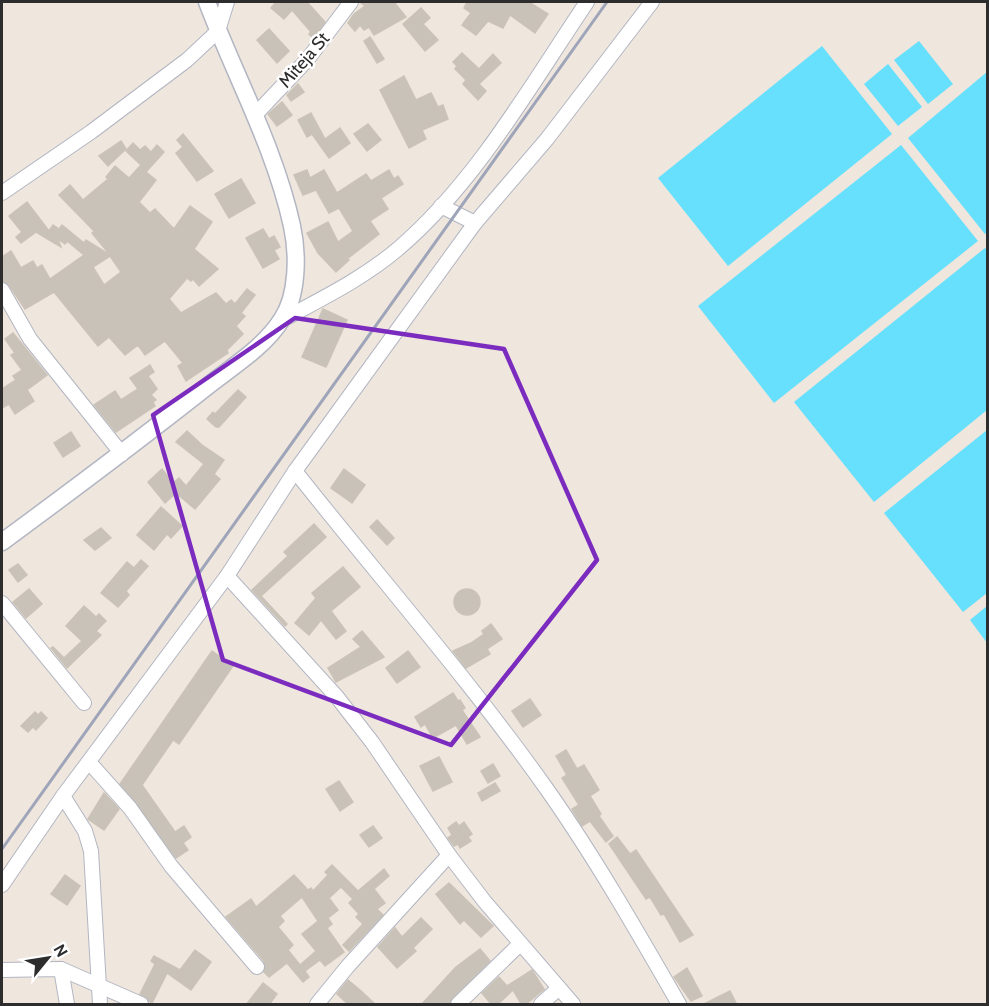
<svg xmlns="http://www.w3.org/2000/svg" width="989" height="1006" viewBox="0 0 989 1006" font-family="Cabin,sans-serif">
  <rect width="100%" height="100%" fill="#efe6de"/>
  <g fill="#66e0fc">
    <polygon points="919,41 953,84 928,104 894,60"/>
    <polygon points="822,46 892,134 728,266 658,178"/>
    <polygon points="888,64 922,107 898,126 864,84"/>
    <polygon points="987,72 988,232 985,234 908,138"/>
    <polygon points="901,145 978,241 774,403 698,306"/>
    <polygon points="985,248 988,251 987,410 874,502 794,402"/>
    <polygon points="987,430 987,593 963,612 884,513"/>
    <polygon points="987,606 987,643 970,620"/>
  </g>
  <g fill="#c8c2b9" stroke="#cbc3b7" stroke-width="1.5" fill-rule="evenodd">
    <polygon points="276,2 307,2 325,22 313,38 309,34 311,32 292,10 284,19 271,8"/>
    <polygon points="360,2 394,2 406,17 374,35 369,27 364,30 360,25 355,31 348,23 354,14 365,6"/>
    <polygon points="467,2 529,2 548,14 535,33 510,15 503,28 488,21 476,35 462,25 471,13 464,8"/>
    <polygon points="421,8 430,18 423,24 438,40 425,51 403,24"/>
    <polygon points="269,29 289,51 277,63 257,40"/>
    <polygon points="370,37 384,59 377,63 364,41"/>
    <polygon points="462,53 479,69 493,54 501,63 479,84 486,91 478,100 463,84 466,80 455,69 457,66 453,62"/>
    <polygon points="404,76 416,100 431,93 438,107 443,105 448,119 422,130 426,139 409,148 380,90"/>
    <polygon points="298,84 304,92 291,101 287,95"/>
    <polygon points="282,102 292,115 277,126 268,114"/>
    <polygon points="311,113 325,139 340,128 350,143 329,158 312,134 307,137 298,120"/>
    <polygon points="368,124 381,140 367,151 354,134"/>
    <polygon points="183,134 213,171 197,181 176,153 183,147 177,140"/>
    <polygon points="121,141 126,149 108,166 99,156"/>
    <path d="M133 143 140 150 145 146 151 152 157 145 164 152 146 172 156 180 139 202 150 213 155 209 174 229 190 206 212 222 194 249 218 269 199 286 193 279 191 281 187 278 169 299 181 313 216 293 226 304 231 300 235 304 247 289 255 295 241 313 245 316 236 326 243 334 227 350 228 353 186 381 178 366 183 363 165 341 145 355 138 345 125 355 109 337 98 346 54 292 25 309 9 285 2 281V257L11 251 21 268 33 261 37 268 42 265 50 279 84 255 67 241 65 244 58 239 61 247 36 232 21 243 16 237 22 232 9 216 27 202 49 231 53 225 59 229 62 225 84 243 86 240 110 255 92 233 94 231 59 195 70 185 83 200 108 179 106 177 115 166 129 178 141 165 126 151ZM110 256 121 272 104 285 93 267Z"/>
    <polygon points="307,170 310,178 324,170 337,193 366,174 371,181 389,170 394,179 398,176 403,184 381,198 388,209 370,221 379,234 347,259 349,260 336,272 318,253 307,233 328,222 338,242 353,231 339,208 329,213 316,190 303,195 294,175"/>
    <polygon points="241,179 255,203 229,218 215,194"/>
    <polygon points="263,229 269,239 274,236 280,247 274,250 279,259 263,268 246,238"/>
    <polygon points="323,309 347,320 326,367 302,357"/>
    <polygon points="13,333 47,375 27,390 34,401 15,414 9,404 2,408 2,389 16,380 13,376 22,370 11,355 15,353 5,339"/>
    <polygon points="150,365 154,372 148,376 157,389 151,395 156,400 153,402 155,406 116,432 94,405 115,391 121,400 138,389 130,378"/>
    <polygon points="238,390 246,397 219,427 216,427 207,419 213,412 215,414"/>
    <polygon points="187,431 202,445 224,460 214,474 220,479 195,509 176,493 165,503 148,482 162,469 173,483 179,478 186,486 204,464 176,442"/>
    <polygon points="71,432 80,446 63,457 54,443"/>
    <polygon points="344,469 365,485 352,503 331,488"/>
    <polygon points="161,507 182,526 171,538 167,534 154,550 137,535"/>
    <polygon points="377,520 394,538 387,545 370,527"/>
    <polygon points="314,524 326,537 261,596 287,624 285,626 252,590 288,556 284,552"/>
    <polygon points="101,528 111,538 95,550 84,540"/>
    <polygon points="141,560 148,566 126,591 129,595 118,607 101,593 127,562 134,568"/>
    <polygon points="18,564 27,575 18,582 9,570"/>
    <polygon points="343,567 360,587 331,611 346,631 336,639 321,620 309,635 295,623 316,598 312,593"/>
    <circle cx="467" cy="602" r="13"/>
    <polygon points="29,589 42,604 26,618 13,602"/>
    <polygon points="84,606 96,617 99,614 106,621 96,631 101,635 67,668 51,648 53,647 64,658 82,641 66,626"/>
    <polygon points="491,624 502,639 487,649 490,654 466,668 453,651 471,643 484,634 482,631"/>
    <polygon points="362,631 384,657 336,682 328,668 361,647 353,639"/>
    <polygon points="212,651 233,666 179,744 173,740 142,785 175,832 184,826 191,837 183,843 188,850 176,858 120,784"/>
    <polygon points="408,651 420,667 397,683 386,668"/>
    <polygon points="453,693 458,701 460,700 465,708 462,710 480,737 467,744 456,725 433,738 425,724 421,727 415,717"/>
    <polygon points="530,699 541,715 523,727 512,711"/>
    <polygon points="35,712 38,715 41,712 47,718 36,730 33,727 28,732 21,726"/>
    <polygon points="566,750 577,769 584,765 599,790 590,796 601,814 599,816 613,836 606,842 590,821 582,826 572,809 579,805 562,778 567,775 556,756"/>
    <polygon points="439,757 452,782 433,791 420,766"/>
    <polygon points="493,764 500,776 488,783 481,771"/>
    <polygon points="339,781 353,802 340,811 326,789"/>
    <polygon points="495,783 500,791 482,801 478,793"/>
    <polygon points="104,793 119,809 104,830 88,819"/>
    <polygon points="456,822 459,826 464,822 472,834 468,837 471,841 460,848 458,844 454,846 448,838 452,835 448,828"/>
    <polygon points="373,826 382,838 369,847 360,835"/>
    <polygon points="617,837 630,854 636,850 693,935 680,942 664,914 661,915 650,897 646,899 609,844"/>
    <path d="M332 865 358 891 384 869 389 876 374 889 385 903 377 909 383 915 349 951 343 945 363 924 356 917 359 914 349 903 353 899 341 887 329 898 338 910 328 918 332 924 327 928 344 952 325 966 320 960 305 971 309 977 303 982 287 963 269 977 264 972V961L226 917 251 899 256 907 294 875 308 890 311 888 313 891 328 875 325 872ZM302 897 318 921 302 934 316 951 300 965 288 950 293 945 278 927 284 921 280 916Z"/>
    <polygon points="65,875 80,886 67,905 51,894"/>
    <polygon points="449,883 493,926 481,937 464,920 460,924 436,894"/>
    <polygon points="421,918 432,929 413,948 416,951 397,968 378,947 395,928 402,937"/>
    <polygon points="480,949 490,961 452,998 449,1005 421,1005 456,967"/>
    <polygon points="195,950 211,962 191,990 167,973 152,1003 140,994 155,964 151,961 154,956 180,970"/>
    <polygon points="687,968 702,996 691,1001 674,977"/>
    <polygon points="532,970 544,989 525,1005 522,1005 513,990 497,1005 492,1005 482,993 499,977 507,986"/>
    <polygon points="348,980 360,990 376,1005 349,1005 337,994"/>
    <polygon points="263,983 277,994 269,1005 246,1005"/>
    <polygon points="730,991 737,1005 702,1005"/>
  </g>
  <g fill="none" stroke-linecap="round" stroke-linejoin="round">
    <defs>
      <g id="minor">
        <polyline points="254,116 307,60 351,2"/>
        <polyline points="2,193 91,132 187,60 218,31 227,2"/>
        <polyline points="441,206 475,223"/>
        <polyline points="2,290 30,339 122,454"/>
        <path d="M282 320C323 298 364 278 399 248 477 181 530 86 587 2"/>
        <path d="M295 471C378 576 468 678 546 788 594 856 637 931 679 1004"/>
        <polyline points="227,576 337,697 372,742 449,855 485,902 573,1004"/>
        <polyline points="2,603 84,703"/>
        <polyline points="89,762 130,808 171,866 257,967"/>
        <polyline points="63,796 85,831 91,851 100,1004"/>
        <polyline points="2,885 63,796 227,576 295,471 475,223 547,139 652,2"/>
        <polyline points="61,969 67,1004"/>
        <polyline points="2,970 61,969 141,1004"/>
        <polyline points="317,1004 348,966 449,855"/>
        <polyline points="458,1004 520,944"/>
        <polyline points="541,1004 559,988"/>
      </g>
      <path id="tertiary" d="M2 542C70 492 138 441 204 389 230 368 264 348 282 319 298 295 298 254 292 226 275 148 235 76 207 2"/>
    </defs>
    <use href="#minor" stroke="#b2b6c2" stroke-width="16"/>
    <use href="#tertiary" stroke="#b2b6c2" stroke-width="19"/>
    <use href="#minor" stroke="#fff" stroke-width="14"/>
    <use href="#tertiary" stroke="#fff" stroke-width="16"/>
    <polyline stroke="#9fa5b9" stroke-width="3" points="2,849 607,2"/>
  </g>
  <path fill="none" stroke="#7b2cbf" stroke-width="4.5" stroke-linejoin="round" d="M295 318 504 349 597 560 451 745 223 660 153 415Z"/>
  <g text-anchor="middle" stroke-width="5" stroke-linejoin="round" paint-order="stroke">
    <g font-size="18" fill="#2d2d2d" stroke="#fff">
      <text transform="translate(304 60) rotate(-49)" y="6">Miteja St</text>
    </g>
  </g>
  <rect width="989" height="1006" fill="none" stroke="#2d2d2d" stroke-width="6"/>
  <g transform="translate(48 958) rotate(60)" stroke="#ffffff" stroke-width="4.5" paint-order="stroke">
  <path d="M0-4.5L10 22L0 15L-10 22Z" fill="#2d2d2d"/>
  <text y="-9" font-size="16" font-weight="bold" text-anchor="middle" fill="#2d2d2d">N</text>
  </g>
</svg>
